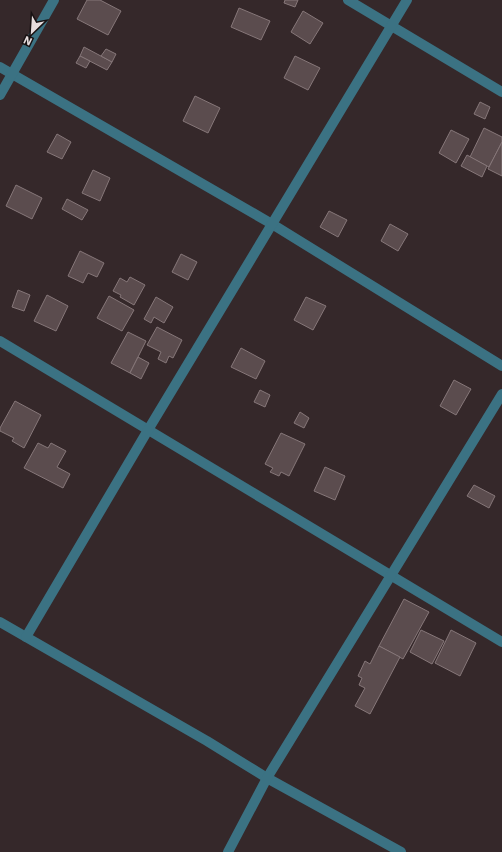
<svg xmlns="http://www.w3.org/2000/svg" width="502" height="852" viewBox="0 0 502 852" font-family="'IBM Plex Sans',sans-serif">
  <rect width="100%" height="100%" fill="#35282a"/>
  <g fill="#5b4c4e" stroke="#867779">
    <polygon points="87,0 100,0 121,11 108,35 77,19"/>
    <polygon points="285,0 298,0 295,7 284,3"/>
    <polygon points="239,8 270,21 261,40 231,27"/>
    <polygon points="303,11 323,23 310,44 291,32"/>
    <polygon points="84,47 112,62 107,70 80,56"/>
    <polygon points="106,49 116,54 112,62 101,56"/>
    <polygon points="80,56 90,61 86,68 76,63"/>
    <polygon points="295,56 320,68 308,90 284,78"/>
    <polygon points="195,96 220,108 208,133 183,121"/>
    <polygon points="480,102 490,107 485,119 474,114"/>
    <polygon points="484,128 502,137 502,142 489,167 470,157"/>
    <polygon points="451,130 469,139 456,163 439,153"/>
    <polygon points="57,134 71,142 62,159 47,152"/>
    <polygon points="502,142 502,176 488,169"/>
    <polygon points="467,155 487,166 482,177 461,166"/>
    <polygon points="93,170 110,178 100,201 82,193"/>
    <polygon points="16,185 42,198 32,219 6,206"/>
    <polygon points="67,199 88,210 82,220 62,209"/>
    <polygon points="329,211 347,220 338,237 320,227"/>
    <polygon points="390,224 408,234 398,251 381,241"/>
    <polygon points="80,251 104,263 97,277 88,273 83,283 68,276"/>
    <polygon points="181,254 197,262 188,280 172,272"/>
    <polygon points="130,277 145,285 134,305 120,297 121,295 113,291 120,278 127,282"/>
    <polygon points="18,290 30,295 24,311 12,307"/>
    <polygon points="47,295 68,306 56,331 34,321"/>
    <polygon points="109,296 134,310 122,331 97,318"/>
    <polygon points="156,297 173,307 164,323 154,317 151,323 144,319"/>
    <polygon points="306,297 326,306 313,330 294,320"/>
    <polygon points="157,327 182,340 173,358 169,356 166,363 158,359 161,352 147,345"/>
    <polygon points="128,332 146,341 130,373 111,363"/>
    <polygon points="241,348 265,361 256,379 231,367"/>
    <polygon points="138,357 149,363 141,379 130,373"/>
    <polygon points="454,380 471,389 456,415 440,406"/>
    <polygon points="260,390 270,395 265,407 254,402"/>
    <polygon points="15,401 41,415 24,448 12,441 14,438 0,431 0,428"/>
    <polygon points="300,412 309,418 304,428 294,423"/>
    <polygon points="281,433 305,444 289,476 281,472 279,476 270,472 273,468 265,464"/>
    <polygon points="38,443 48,448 51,443 66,451 57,467 70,474 63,488 24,468"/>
    <polygon points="325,467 345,476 335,500 314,491"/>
    <polygon points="474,485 495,496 489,508 467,496"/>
    <polygon points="404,599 429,612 403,659 379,646"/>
    <polygon points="421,630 444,641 432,664 410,652"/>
    <polygon points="451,630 476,643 460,676 435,663"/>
    <polygon points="379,646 400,657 370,714 355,706 365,688 359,685 362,678 358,676 365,661 370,664"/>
  </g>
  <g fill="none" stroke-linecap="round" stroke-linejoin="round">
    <g stroke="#3b7283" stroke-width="10">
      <polyline points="348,0 502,92"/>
      <polyline points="0,67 272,224 502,366"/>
      <polyline points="0,95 54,0"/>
      <polyline points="0,341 502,642"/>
      <polyline points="0,622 207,741 267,778 401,852"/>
      <polyline points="26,637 148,430 407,0"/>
      <polyline points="228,852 267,778 502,394"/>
    </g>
  </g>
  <g transform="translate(32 32) rotate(205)" stroke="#181213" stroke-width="3" paint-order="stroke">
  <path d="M0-3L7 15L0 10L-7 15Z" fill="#e6ddde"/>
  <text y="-6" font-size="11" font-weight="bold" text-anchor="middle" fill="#e6ddde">N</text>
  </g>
</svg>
